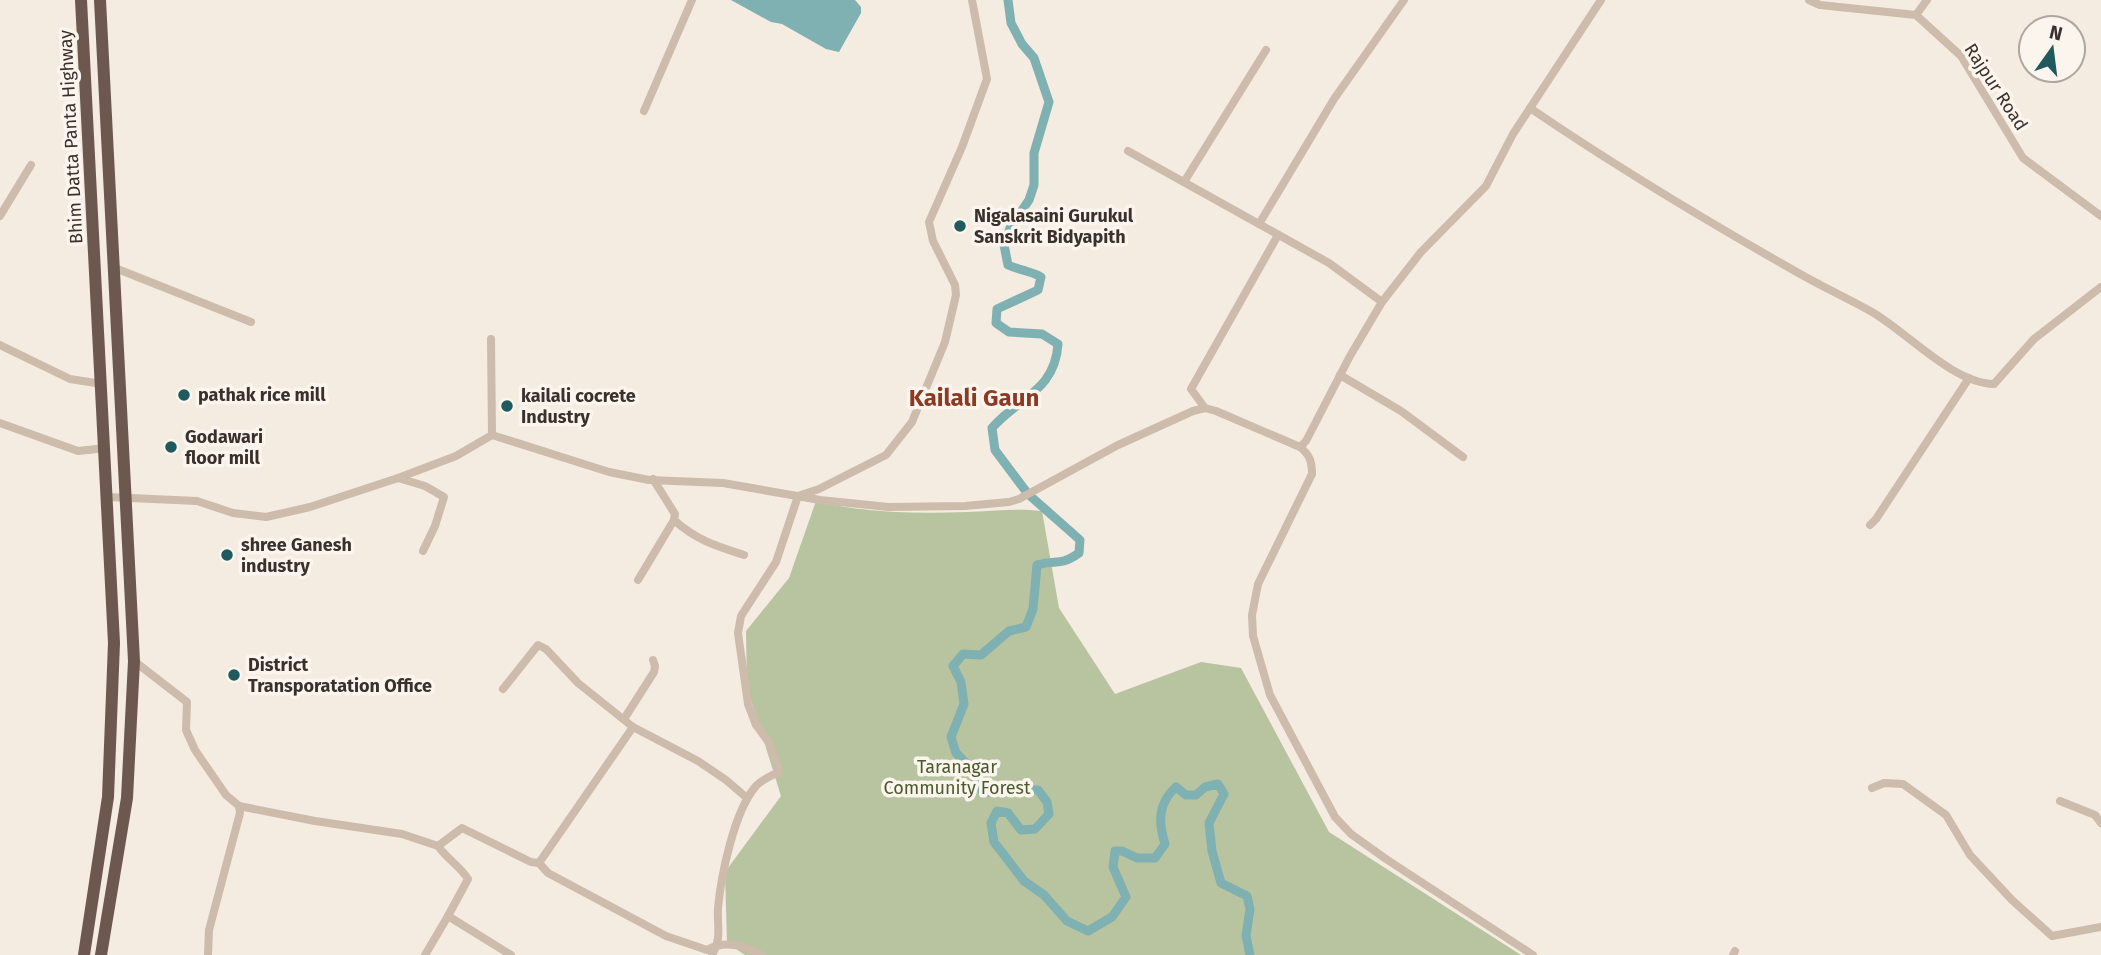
<svg xmlns="http://www.w3.org/2000/svg" width="2101" height="955" viewBox="0 0 2101 955" font-family="'Fira Sans',sans-serif">
  <rect width="100%" height="100%" fill="#f4ebe1"/>
  <path fill="#b8c4a0" d="M816 501C864 513 917 514 967 512 992 511 1016 508 1042 511L1059 608 1115 694 1201 662 1241 668 1329 832 1521 955H745L727 943 725 872 781 796 747 687 746 631 789 578Z"/>
  <polygon fill="#7fb0b2" points="731,0 855,0 861,7 861,13 839,52 826,49 782,24 771,22"/>
  <g fill="none" stroke-linecap="round" stroke-linejoin="round">
    <path stroke="#7fb0b2" stroke-width="9" d="M1008 0 1011 23 1022 44 1034 58 1049 102 1034 153V185L1029 200 1010 228 1004 245 1008 265C1019 270 1031 271 1041 277L1038 290 997 309 996 323 1009 332 1042 334 1058 344C1055 391 1019 397 992 428L995 450 1028 494 1080 540 1079 553C1059 567 1057 559 1037 565L1033 609 1026 627 1009 631 981 655 963 654 953 666 961 682 964 704 951 737 956 753 968 765 983 792C1002 794 1019 789 1038 790L1047 802 1049 814 1035 829 1021 830 1008 813 997 811 991 823 994 842 1024 881 1044 895 1067 921 1088 931 1112 917 1126 897 1113 867 1115 851H1122L1137 858H1155L1165 844C1158 822 1158 803 1176 787L1186 795H1196L1205 787 1218 784 1224 794 1209 823 1212 851 1221 883 1247 896 1250 909 1246 936 1250 955"/>
    <g stroke="#cdbbac" stroke-width="8">
      <polyline points="1809,0 1820,5 1916,15 1961,56 2023,158 2101,216"/>
      <polyline points="1916,15 1927,0"/>
      <path d="M1530 108C1618 168 1710 223 1802 275 1825 288 1849 299 1872 312 1907 332 1952 383 1994 384L2034 339 2101 287"/>
      <polyline points="644,111 692,0"/>
      <polyline points="1128,151 1259,224"/>
      <polyline points="1184,182 1266,50"/>
      <polyline points="0,216 31,165"/>
      <polyline points="115,268 251,322"/>
      <polyline points="1382,302 1329,263 1259,224 1334,99 1404,0"/>
      <polyline points="491,339 492,435"/>
      <polyline points="0,345 70,379 102,384"/>
      <polyline points="1340,375 1401,411 1463,457"/>
      <polyline points="1205,408 1191,389 1278,235"/>
      <polyline points="0,423 78,451 106,448"/>
      <polyline points="1300,447 1306,441 1350,356 1382,302 1421,252 1486,186 1513,134 1601,0"/>
      <polyline points="398,478 425,486 444,497 435,526 423,551"/>
      <path d="M108 497 197 501 233 513 266 517 310 507 398 478 456 456 492 435 609 472 649 480 723 483 820 500 888 507 965 506 1009 502 1019 499 1118 445 1193 411 1205 408 1216 411 1300 447C1310 455 1312 462 1312 474L1258 584 1252 615 1253 636 1270 695 1335 817 1351 834 1386 859 1533 955"/>
      <path d="M674 520C696 540 716 546 744 555"/>
      <polyline points="1870,525 1876,519 1969,378"/>
      <polyline points="638,580 674,520 675,514 653,479"/>
      <path d="M134 661 187 702 186 730 195 750 226 795 239 806 315 821 402 834 438 846 462 828 531 862 539 863 548 873 666 936 707 950C725 940 744 945 761 955"/>
      <polyline points="503,689 538,645 546,649 578,683 633,727 698,761 726,780 747,798"/>
      <polyline points="624,719 654,672 655,666 653,660"/>
      <polyline points="1872,788 1884,783 1903,784 1946,815 1970,855 2012,900 2052,936 2101,927"/>
      <polyline points="2060,801 2095,815 2101,823"/>
      <path d="M438 846C447 859 460 866 468 879L448 916 511 955"/>
      <polyline points="539,863 633,727"/>
      <polyline points="208,955 209,930 240,813 239,806"/>
      <polyline points="425,955 448,916"/>
      <path d="M712 955C722 939 717 926 718 908 721 876 734 811 756 786 761 780 771 776 779 772L770 744 756 725 748 704 738 633 741 616 776 562 798 496 819 489 886 455 912 422 945 342 956 295 955 285 933 241 929 222 962 147 987 79 972 0"/>
      <polyline points="1733,955 1735,951"/>
    </g>
    <g stroke="#6c584f" stroke-width="12">
      <polyline points="81,0 114,643 108,797 84,955"/>
      <polyline points="100,0 134,661 127,798 101,955"/>
    </g>
  </g>
  <g fill="#1f5a5e" stroke="#fbf5ee" stroke-width="2.5">
    <circle cx="960" cy="226" r="7"/>
    <circle cx="184" cy="395" r="7"/>
    <circle cx="507" cy="406" r="7"/>
    <circle cx="171" cy="447" r="7"/>
    <circle cx="227" cy="555" r="7"/>
    <circle cx="234" cy="675" r="7"/>
  </g>
  <g text-anchor="middle" stroke-width="7" stroke-linejoin="round" paint-order="stroke">
    <g font-size="18" fill="#3b302b" stroke="#fbf5ee">
      <text transform="translate(1996 87) rotate(57)" y="6">Rajpur Road</text>
      <text transform="translate(71 137) rotate(-93)" y="6">Bhim Datta Panta Highway</text>
    </g>
    <g font-size="18" font-weight="bold" fill="#3b302b" stroke="#fbf5ee" text-anchor="start">
      <text x="974" y="222">Nigalasaini Gurukul<tspan x="974" dy="21">Sanskrit Bidyapith</tspan></text>
      <text x="198" y="401">pathak rice mill</text>
      <text x="521" y="402">kailali cocrete<tspan x="521" dy="21">Industry</tspan></text>
      <text x="185" y="443">Godawari<tspan x="185" dy="21">floor mill</tspan></text>
      <text x="241" y="551">shree Ganesh<tspan x="241" dy="21">industry</tspan></text>
      <text x="248" y="671">District<tspan x="248" dy="21">Transporatation Office</tspan></text>
    </g>
    <g font-size="18" fill="#4a5a2e" stroke="#fbf5ee">
      <text x="957" y="773">Taranagar<tspan x="957" dy="21">Community Forest</tspan></text>
    </g>
    <g font-size="24" font-weight="bold" fill="#8c3b22" stroke="#fbf5ee">
      <text x="974" y="406">Kailali Gaun</text>
    </g>
  </g>
  <g transform="translate(2052 49) rotate(14)"><circle r="33" fill="#fbf5ee" stroke="#aea6a0" stroke-width="2"/>
  <path d="M0-5L12 26L0 18L-12 26Z" fill="#1f5a5e"/>
  <text y="-10" font-size="19" font-weight="bold" text-anchor="middle" fill="#3b302b">N</text>
  </g>
</svg>
